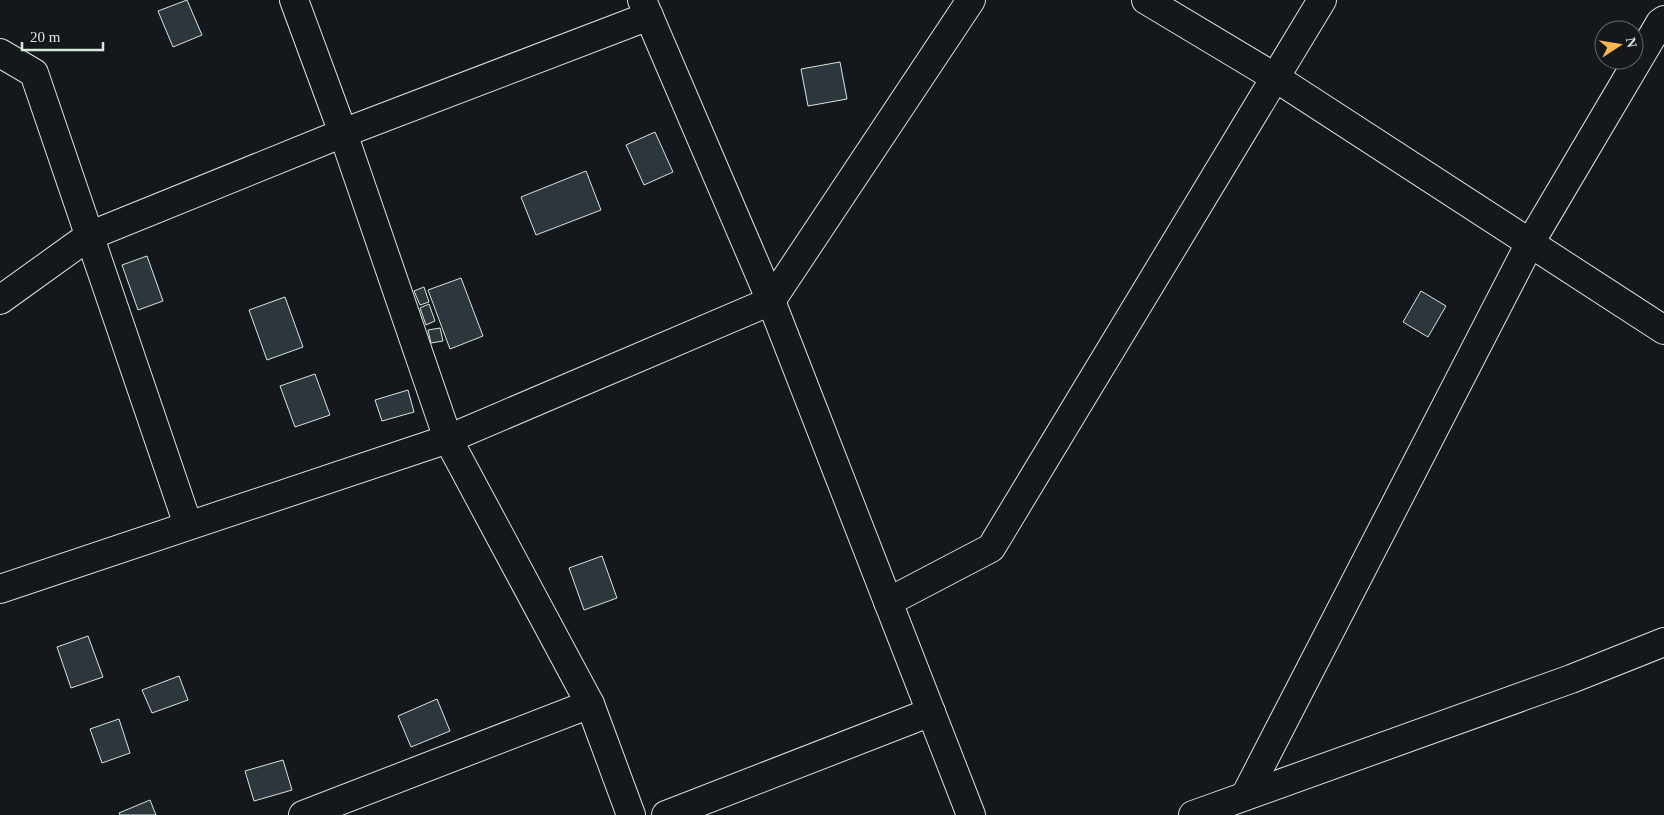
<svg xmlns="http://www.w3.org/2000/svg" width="1664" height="815" viewBox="0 0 1664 815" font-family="Georgia,serif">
  <rect width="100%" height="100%" fill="#14181c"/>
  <g fill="#2c363c" stroke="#d8e6dc">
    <polygon points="187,0 202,35 173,47 158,11"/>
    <polygon points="840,62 847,99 808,106 801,69"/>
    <polygon points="655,132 673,172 644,185 626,145"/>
    <polygon points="586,171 601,210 536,235 521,197"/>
    <polygon points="147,256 163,301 138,310 122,265"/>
    <polygon points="461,278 483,336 450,349 428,290"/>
    <polygon points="424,287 429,302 420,305 414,291"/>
    <polygon points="1421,291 1446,306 1428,337 1403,322"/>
    <polygon points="285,297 303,347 267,360 249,310"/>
    <polygon points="429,304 435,321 426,325 420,308"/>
    <polygon points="440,328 443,341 431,343 428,330"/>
    <polygon points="315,374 330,415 295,427 280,386"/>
    <polygon points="408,390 414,412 382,421 375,400"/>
    <polygon points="602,556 617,598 584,610 569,568"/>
    <polygon points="88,636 103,677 71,688 57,647"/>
    <polygon points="179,676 188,700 152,713 142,690"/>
    <polygon points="437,699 450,731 411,747 398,716"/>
    <polygon points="119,719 130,753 102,763 90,729"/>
    <polygon points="283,760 292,790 254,801 245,771"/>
    <polygon points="150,800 156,815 120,815 119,813"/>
  </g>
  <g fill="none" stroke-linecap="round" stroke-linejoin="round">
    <defs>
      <g id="minor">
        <polyline points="294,0 343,133 448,439 590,704 631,815"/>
        <polyline points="642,0 771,301 971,815"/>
        <polyline points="1146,0 1276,78 1664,330"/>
        <polyline points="0,53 34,73 188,525"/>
        <polyline points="0,300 89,236 343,133 649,16"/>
        <polyline points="0,589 448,439 771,301 971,0"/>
        <polyline points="888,602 991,548 1322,0"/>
        <polyline points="1245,796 1530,243 1660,23 1664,20"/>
        <polyline points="303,815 590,704"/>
        <polyline points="666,815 931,712"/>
        <polyline points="1193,815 1571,679 1664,642"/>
      </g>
    </defs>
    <use href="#minor" stroke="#d8e6dc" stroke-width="30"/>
    <use href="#minor" stroke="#14181c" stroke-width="28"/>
  </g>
  <g transform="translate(1619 45) rotate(78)"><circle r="24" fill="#14181c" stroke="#626a69"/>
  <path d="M0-4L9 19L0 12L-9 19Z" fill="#ffb74d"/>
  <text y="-8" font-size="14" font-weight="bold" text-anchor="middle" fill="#d8e6dc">N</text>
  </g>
  <path d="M22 42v8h81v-8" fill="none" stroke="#d8e6dc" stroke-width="2.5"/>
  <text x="30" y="42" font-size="15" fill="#d8e6dc" stroke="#14181c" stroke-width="4" paint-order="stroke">20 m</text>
</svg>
